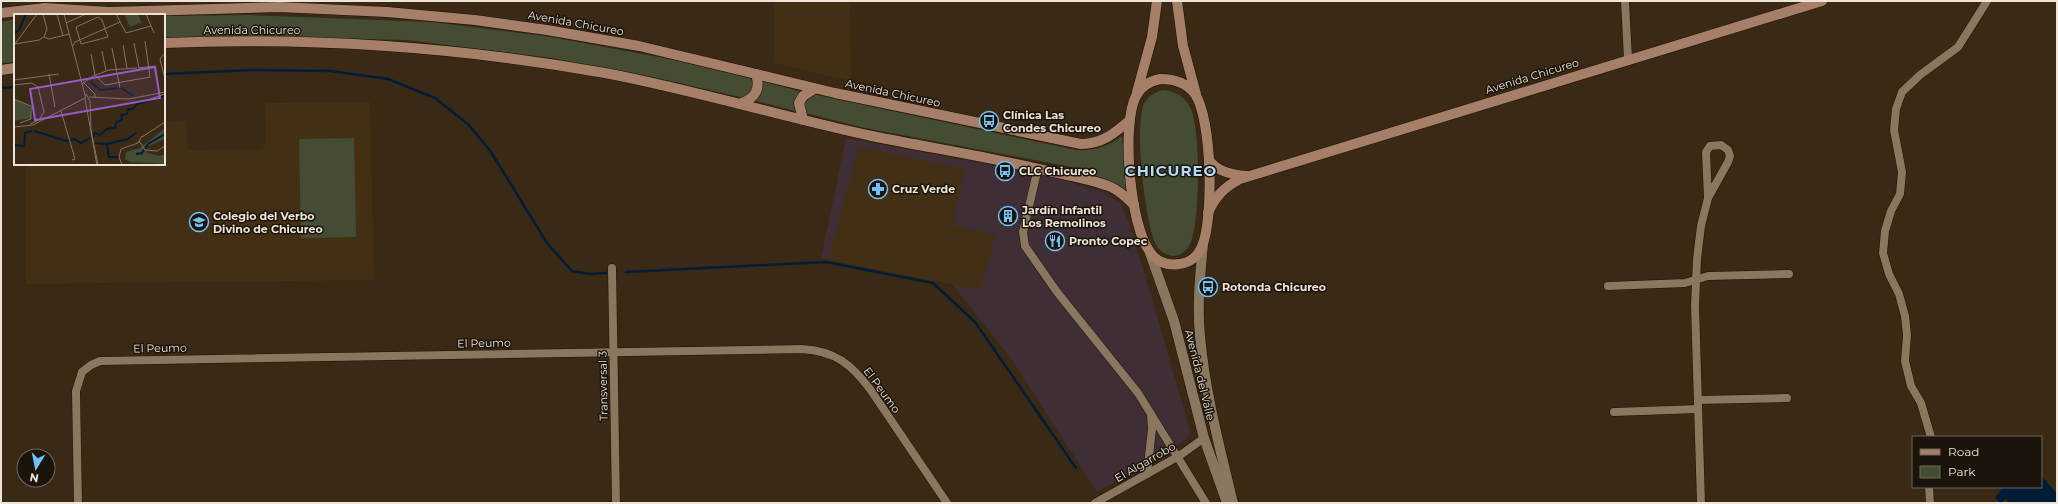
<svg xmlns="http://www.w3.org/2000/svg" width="2058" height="504" viewBox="0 0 2058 504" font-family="Montserrat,sans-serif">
  <rect width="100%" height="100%" fill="#392915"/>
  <polygon fill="#402e36" points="846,138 1049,176 1102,192 1120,203 1128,220 1153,302 1191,434 1183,442 1097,492 1013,361 952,284 821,258"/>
  <g fill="#433014">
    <polygon points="774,1 850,1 851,81 774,63"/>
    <polygon points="370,102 374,280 26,284 26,164 164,164 164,122 186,121 188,150 262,149 266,140 265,103"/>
    <polygon points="858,147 965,169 953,225 995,235 981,290 829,260"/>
  </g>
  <g fill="#444c34">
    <polygon points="249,15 432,22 551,37 680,61 750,78 755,85 752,93 744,98 653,77 552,58 407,40 238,36 164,39 164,16"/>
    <polygon points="15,19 15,62 1,63 1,22"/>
    <polygon points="761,81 802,92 794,102 795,111 756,101 760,96"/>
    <path d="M1163 90C1175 91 1184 96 1190 107 1201 127 1200 217 1192 239 1189 248 1183 256 1173 256 1166 255 1159 251 1156 245 1145 222 1134 126 1144 104 1148 96 1155 92 1163 90Z"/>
    <path d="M812 94 1076 150C1093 151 1108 147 1122 136L1127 191 1082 169 865 128 805 113 803 106Z"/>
    <polygon points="354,138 356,237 301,238 299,139"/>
  </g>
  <polygon fill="#001d38" points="2041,475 2057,494 2057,503 2008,503 2007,498 2001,503 1995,498 2003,487 2041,487"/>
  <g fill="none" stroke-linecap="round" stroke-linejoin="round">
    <g stroke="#001d38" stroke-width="2.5">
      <polyline points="164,74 253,70 331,71 388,79 435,98 469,125 491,152 547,243 572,271 590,274 606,273"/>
      <polyline points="1,88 15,87"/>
      <polyline points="626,272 826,262 933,283 975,322 1076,468"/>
    </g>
    <defs>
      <g id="minor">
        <polyline points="1625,1 1628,59"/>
        <polyline points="1038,168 1023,232 1025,246 1057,292 1138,393 1206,503"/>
        <polyline points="612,268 616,503"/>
        <polyline points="1608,286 1685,283 1708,276 1789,274"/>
        <polyline points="1698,400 1787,398"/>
        <polyline points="1614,412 1698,409"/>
        <polyline points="1931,437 1921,403 1911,386 1905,361 1907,335 1905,316 1899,294 1889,274 1883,253 1885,231 1891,211 1900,194 1902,172 1894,130 1896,109 1902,92 1920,75 1958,47 1987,1"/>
        <polyline points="1147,474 1152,429 1151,415"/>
        <polyline points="1929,487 1930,503"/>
        <path d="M78 503 76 391 82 372 91 365 100 361 802 349C835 351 851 364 870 389L947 503"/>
        <polyline points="1095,503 1179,456 1204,438"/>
        <polyline points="1701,503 1695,306 1697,259 1701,226 1708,198 1728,162 1730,156 1728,150 1721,145 1710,146 1706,152 1708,198"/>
      </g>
      <g id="tertiary">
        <path d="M1203 245C1200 276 1197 306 1200 336 1205 393 1220 448 1233 503"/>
        <polyline points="1150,253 1174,321 1204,438 1227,503"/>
      </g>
      <g id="secondary">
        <polyline points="1177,1 1183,46 1196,94"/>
        <path d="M1 13 45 8 109 12 279 7 387 12 475 20 547 30 639 46 835 93 1081 144C1102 144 1115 133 1130 120"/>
        <path d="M164 43C312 37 459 47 605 73 695 90 783 117 872 136 931 148 990 157 1048 171 1069 176 1092 179 1111 187 1120 191 1127 198 1134 205"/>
        <polyline points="1,70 15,68"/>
        <path d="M1160 79C1174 79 1187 83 1195 94 1212 119 1214 219 1202 246 1198 256 1190 263 1179 264 1168 266 1156 262 1150 252 1130 226 1121 125 1136 96 1141 86 1150 81 1160 79Z"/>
        <polyline points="1137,92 1152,37 1157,1"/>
        <path d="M740 104C755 98 761 90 756 74"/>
        <polyline points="803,120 799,103 803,96 814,89"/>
        <path d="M1209 160C1217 172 1233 175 1247 176"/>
        <path d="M1208 213C1215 197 1224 187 1240 179L1822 1"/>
      </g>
    </defs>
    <use href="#minor" stroke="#201200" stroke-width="9"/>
    <use href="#tertiary" stroke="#201200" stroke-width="11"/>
    <use href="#secondary" stroke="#201200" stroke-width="11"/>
    <use href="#minor" stroke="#8a7760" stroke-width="8"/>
    <use href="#tertiary" stroke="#8a7760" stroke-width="10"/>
    <use href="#secondary" stroke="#a67f69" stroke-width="10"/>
  </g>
  <defs>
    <symbol id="bus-ring" viewBox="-11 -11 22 22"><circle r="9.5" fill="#1b140b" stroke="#71c1f5" stroke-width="1.5"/><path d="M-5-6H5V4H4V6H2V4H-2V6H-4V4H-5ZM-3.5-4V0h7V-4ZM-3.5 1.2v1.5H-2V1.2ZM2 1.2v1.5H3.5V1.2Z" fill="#71c1f5"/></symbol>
    <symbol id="pharmacy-ring" viewBox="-11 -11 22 22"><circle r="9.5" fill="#1b140b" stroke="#71c1f5" stroke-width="1.5"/><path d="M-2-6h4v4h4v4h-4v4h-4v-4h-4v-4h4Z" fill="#71c1f5"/></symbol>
    <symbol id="building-ring" viewBox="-11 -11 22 22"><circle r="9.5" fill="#1b140b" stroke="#71c1f5" stroke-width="1.5"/><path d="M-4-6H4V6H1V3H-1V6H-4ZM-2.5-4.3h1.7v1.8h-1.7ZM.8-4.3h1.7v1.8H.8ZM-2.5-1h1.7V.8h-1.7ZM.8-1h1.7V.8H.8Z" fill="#71c1f5"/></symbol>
    <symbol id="school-ring" viewBox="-11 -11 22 22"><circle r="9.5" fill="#1b140b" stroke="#71c1f5" stroke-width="1.5"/><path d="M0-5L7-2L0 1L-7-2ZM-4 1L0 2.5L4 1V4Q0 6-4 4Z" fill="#71c1f5"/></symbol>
    <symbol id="restaurant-ring" viewBox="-11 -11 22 22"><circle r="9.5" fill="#1b140b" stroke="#71c1f5" stroke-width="1.5"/><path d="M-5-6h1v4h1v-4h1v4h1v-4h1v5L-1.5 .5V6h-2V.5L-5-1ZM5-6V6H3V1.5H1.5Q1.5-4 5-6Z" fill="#71c1f5"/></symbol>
  </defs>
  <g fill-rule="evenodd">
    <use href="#bus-ring" x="978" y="110" width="22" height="22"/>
    <use href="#bus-ring" x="994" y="160" width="22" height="22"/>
    <use href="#pharmacy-ring" x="867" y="178" width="22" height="22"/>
    <use href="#building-ring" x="997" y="205" width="22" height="22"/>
    <use href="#school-ring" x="188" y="211" width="22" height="22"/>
    <use href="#restaurant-ring" x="1044" y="230" width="22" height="22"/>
    <use href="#bus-ring" x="1197" y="276" width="22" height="22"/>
  </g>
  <g text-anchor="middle" stroke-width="3" stroke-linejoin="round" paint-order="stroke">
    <g font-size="11" fill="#eee4d7" stroke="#1b140b">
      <text transform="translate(576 23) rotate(10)" y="4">Avenida Chicureo</text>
      <text x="252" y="34">Avenida Chicureo</text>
      <text transform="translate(1532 76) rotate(-17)" y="4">Avenida Chicureo</text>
      <text transform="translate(893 93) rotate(12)" y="4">Avenida Chicureo</text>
      <text transform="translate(484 343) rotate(-1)" y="4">El Peumo</text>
      <text transform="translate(160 348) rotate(-1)" y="4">El Peumo</text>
      <text transform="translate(1200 375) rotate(76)" y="4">Avenida del Valle</text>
      <text transform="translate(603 386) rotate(-91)" y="4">Transversal 3</text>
      <text transform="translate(882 390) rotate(54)" y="4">El Peumo</text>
      <text transform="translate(1145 462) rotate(-30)" y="4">El Algarrobo</text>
    </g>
    <g font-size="11" font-weight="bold" fill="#eee4d7" stroke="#1b140b" text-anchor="start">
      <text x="1003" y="119">Clínica Las<tspan x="1003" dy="13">Condes Chicureo</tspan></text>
      <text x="1019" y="175">CLC Chicureo</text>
      <text x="892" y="193">Cruz Verde</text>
      <text x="1022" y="214">Jardín Infantil<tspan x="1022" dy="13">Los Remolinos</tspan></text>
      <text x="213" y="220">Colegio del Verbo<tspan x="213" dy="13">Divino de Chicureo</tspan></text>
      <text x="1069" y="245">Pronto Copec</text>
      <text x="1222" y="291">Rotonda Chicureo</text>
    </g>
    <g font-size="15" font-weight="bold" letter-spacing="1" fill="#b3ddfb" stroke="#1b140b">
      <text x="1171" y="176">CHICUREO</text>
    </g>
  </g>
  <g transform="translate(14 14)">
    <rect width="151" height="151" fill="#392915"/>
    <path d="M110 0H124L128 11 126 9 116 13ZM0 85 15 91 17 104 0 107ZM151 114V125L132 133V137L133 139 145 142 151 140V150L116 148 111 145 112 138 126 134Z" fill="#444c34"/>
    <path fill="none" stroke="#001d38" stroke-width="2" d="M0 19 5 16 12 0M76 67 86 76 105 74M106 73 119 82M20 117 53 127 60 125 67 129 76 124M79 123 81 119 86 121 93 115 101 114 102 109 108 105 107 101 113 100 114 95H119L123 90 151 82M80 129 93 130 95 143H104M93 130 114 125 122 119M0 131 10 132 11 119 18 117M122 140 128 139 134 130 151 120"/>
    <path fill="none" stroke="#817463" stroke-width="1" d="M43 0 49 22M50 0 71 81M102 0 112 19 137 12M132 0 140 19M84 3 88 6 94 23 67 30 62 13ZM52 9 72 0M30 23 35 25 55 20M120 29 125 54M1 30 25 26 30 23 33 15 29 0M1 30 23 0M109 31 113 54M59 32 61 28 106 8M98 34 106 74M88 37 92 57M151 39 146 45 151 65M77 40 81 61 91 71 136 63 131 27M124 54 141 52M35 60 41 93M0 66 45 60M69 68 81 80V84M68 70 79 62 95 56 123 54M0 71 18 69 24 73 30 98 25 106 16 110M75 83 115 85 151 78M0 85 17 92V105L6 109M136 85 151 80M47 97 61 145 58 146M0 113 19 111 71 84M128 123 151 108M125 127 131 136 143 137 151 132M83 151 71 85 72 80 76 87 77 116 84 151M108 151 105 143 107 135 124 129 128 122"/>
    <path fill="#985ac5" fill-opacity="0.15" stroke="#985ac5" stroke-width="2" d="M141 53 146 84 21 106 16 75Z"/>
    <rect width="151" height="151" fill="none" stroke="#eee4d7" stroke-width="2"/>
  </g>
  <rect width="2058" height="504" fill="none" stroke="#eee4d7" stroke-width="4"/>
  <rect x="1912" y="436" width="130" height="52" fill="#1b140b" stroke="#6f675d"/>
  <rect x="1920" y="449" width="20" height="6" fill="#a67f69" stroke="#6f675d"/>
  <text x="1948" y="456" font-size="12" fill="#eee4d7">Road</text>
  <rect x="1920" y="466" width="20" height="12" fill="#444c34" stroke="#6f675d"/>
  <text x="1948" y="476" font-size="12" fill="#eee4d7">Park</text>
  <g transform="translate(36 468) rotate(190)"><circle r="19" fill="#1b140b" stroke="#6f675d"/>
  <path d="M0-3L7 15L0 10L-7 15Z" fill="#71c1f5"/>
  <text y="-6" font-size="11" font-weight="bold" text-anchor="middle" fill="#eee4d7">N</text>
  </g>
</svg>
